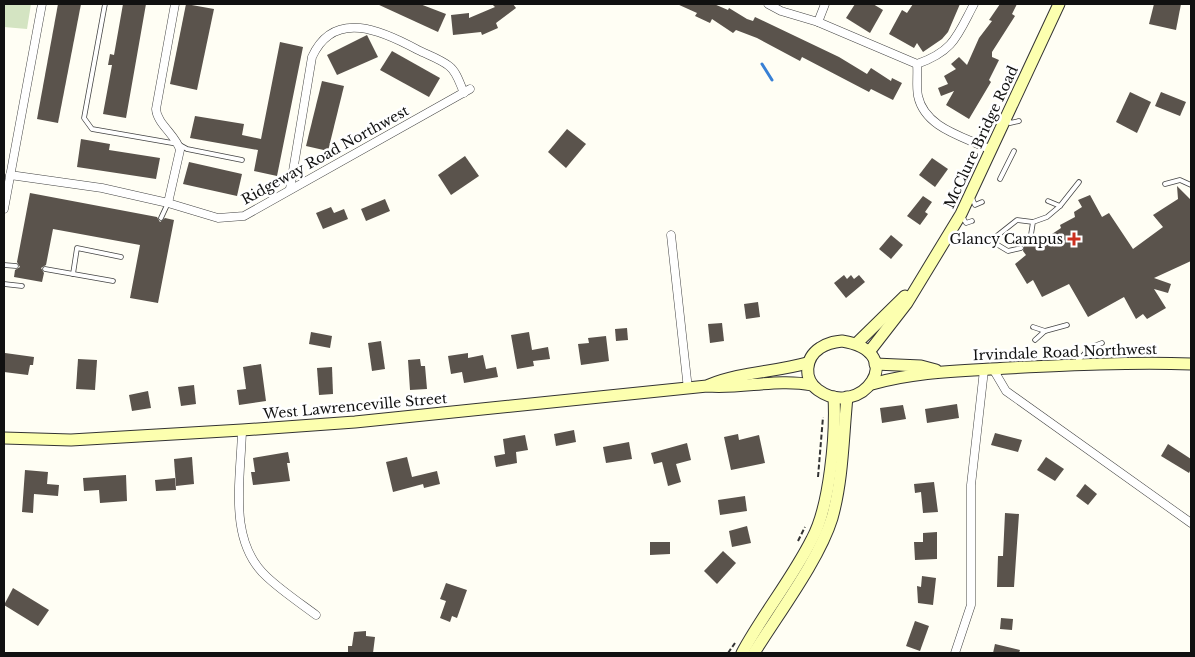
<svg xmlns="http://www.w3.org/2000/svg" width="1195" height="657" viewBox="0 0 1195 657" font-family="'Libre Baskerville',serif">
  <rect width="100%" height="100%" fill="#fffef4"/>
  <polygon fill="#d4e4c2" points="4,4 31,4 27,29 4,27"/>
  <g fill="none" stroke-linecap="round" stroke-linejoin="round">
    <polyline stroke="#3880d5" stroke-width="3" points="762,64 772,80"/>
  </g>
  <g fill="#5a534c">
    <polygon points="58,4 81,4 58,123 37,119"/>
    <polygon points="123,4 146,4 126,118 103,114 112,65 108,65 110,54 114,55"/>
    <polygon points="186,4 214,9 197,90 170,84"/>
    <polygon points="377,4 420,4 446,14 438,32"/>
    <polygon points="492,4 513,4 516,8 496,23 498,28 482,35 481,32 453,35 451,15 469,13 469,18 495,7"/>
    <polygon points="677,4 714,4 728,10 729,8 747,19 753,21 755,17 839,57 867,74 871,68 891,81 892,78 902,83 893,100 871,89 869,92 802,57 800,61 757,38 736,30 733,33 712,19 710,23 695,16 697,13"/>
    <polygon points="855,4 873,4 883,10 870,33 846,18"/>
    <polygon points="913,4 960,4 948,32 942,39 923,52 917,43 914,48 889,34 902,10 907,13"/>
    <polygon points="1000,4 1017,4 1012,14 1015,16 992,52 992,57 999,60 989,80 991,82 969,119 946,105 954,91 941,96 938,88 948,84 944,76 956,69 951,64 959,57 967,65 979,38 992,21 989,20"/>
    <polygon points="1154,4 1181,4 1176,30 1149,24"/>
    <polygon points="367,35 378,57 337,75 327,55"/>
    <polygon points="280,42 303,47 277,176 254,171 258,150 190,138 195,116 244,124 242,135 261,139"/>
    <polygon points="392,51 440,78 429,97 380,70"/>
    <polygon points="322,81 344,86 328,151 306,146"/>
    <polygon points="1130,92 1151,102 1137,133 1116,122"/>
    <polygon points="1161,92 1186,102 1180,116 1155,106"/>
    <polygon points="567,129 586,144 566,168 548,152"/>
    <polygon points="81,139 110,144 109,150 160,158 156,179 77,167"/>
    <polygon points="465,156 479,176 451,195 438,175"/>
    <polygon points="932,158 948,169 935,187 919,175"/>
    <polygon points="189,162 242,174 237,196 183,184"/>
    <polygon points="1177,186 1191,200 1191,261 1154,278 1171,284 1168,293 1154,289 1166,308 1147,319 1143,314 1136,319 1124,297 1088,317 1069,284 1042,297 1033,280 1027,284 1015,264 1026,255 1023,251 1024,246 1020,244 1026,239 1027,244 1034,246 1061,228 1060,225 1075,217 1074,212 1082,207 1078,200 1090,195 1102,217 1109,213 1133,249 1163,227 1153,215 1178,199"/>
    <polygon points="30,193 157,217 160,222 165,218 174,220 158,303 130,298 140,245 53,229 46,265 41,268 44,273 42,282 14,277 15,270 20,267 17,262"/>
    <polygon points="923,196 932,202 925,212 928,214 920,225 907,216"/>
    <polygon points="385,199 390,211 366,221 361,209"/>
    <polygon points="331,207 334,213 344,209 348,219 323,229 316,213"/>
    <polygon points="891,235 903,245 891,259 879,249"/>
    <polygon points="844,275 847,279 851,275 854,279 859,275 865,282 846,298 834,283"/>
    <polygon points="758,302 760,317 746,319 744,304"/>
    <polygon points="722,323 724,341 710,343 708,324"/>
    <polygon points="627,328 628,340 616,341 615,329"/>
    <polygon points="311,332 332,336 330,348 309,344"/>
    <polygon points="529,332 532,350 548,347 550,359 533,361 534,366 517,369 511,335"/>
    <polygon points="606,336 609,361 581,365 578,344 589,343 588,338"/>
    <polygon points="381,341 385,369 372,371 368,343"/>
    <polygon points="5,353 34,357 33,365 30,365 28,375 4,372"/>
    <polygon points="468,353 468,358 483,355 486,369 496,367 498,377 464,383 462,372 451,374 448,356"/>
    <polygon points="78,359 97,360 95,390 76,389"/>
    <polygon points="420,359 421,366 425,366 427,389 410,390 408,360"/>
    <polygon points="261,364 266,401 239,405 237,390 246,389 243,367"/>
    <polygon points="332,367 333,394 319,395 317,368"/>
    <polygon points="194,385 196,404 181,406 178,387"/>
    <polygon points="148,391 151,408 132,411 129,395"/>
    <polygon points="957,404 959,418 927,423 925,409"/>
    <polygon points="903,405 906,419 882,423 880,408"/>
    <polygon points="574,430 576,442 556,446 554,434"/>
    <polygon points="995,433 1022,440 1018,452 991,445"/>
    <polygon points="738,434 739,440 759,435 765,463 731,470 724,437"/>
    <polygon points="525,435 528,450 516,452 517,463 496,467 494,456 505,454 503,439"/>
    <polygon points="629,442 632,459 606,463 603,447"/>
    <polygon points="687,443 691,460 676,464 681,482 668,486 662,462 654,464 651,453"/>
    <polygon points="1168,444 1191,459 1191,469 1189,473 1161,456"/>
    <polygon points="288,452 290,463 287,463 290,481 253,485 251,472 255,472 253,458"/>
    <polygon points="192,457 194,484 176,486 174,459"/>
    <polygon points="407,457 412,477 437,471 440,484 424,488 423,484 393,492 386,462"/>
    <polygon points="1046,457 1064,469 1055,481 1037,470"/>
    <polygon points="25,470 48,472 47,484 59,485 58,496 34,494 33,513 22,512"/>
    <polygon points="126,475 127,501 100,503 99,490 84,491 83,478"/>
    <polygon points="175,478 176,490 156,491 155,480"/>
    <polygon points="934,482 938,512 923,513 921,492 915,493 914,484"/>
    <polygon points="1085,484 1097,494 1088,505 1076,496"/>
    <polygon points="745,496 747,511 720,515 718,500"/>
    <polygon points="1005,513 1019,514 1014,587 997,587 998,556 1003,556"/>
    <polygon points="747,526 751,543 732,547 729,531"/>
    <polygon points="937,532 937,559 915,560 914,542 923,542 923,533"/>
    <polygon points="650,542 670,542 670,554 650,555"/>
    <polygon points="723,551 736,563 717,584 704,571"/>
    <polygon points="922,576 936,578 933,605 918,603 917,586 921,587"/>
    <polygon points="446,583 467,590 457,618 452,616 450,622 440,618 446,601 440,599"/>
    <polygon points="13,588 49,610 38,626 4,605"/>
    <polygon points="1001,618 1013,619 1012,630 1000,629"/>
    <polygon points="915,621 929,626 920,651 906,646"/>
    <polygon points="366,631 366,636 375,637 373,653 348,653 348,646 352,646 354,632"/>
    <polygon points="995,644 1020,650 1019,653 993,653"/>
  </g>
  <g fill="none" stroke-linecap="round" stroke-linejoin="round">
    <defs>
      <g id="lane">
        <polyline points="105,4 84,118 92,129 178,144 187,149 242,160"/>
        <polyline points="1009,120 1010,123 1019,121"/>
        <polyline points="1000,179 1014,151"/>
        <polyline points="1165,184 1180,180 1191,185"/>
        <polyline points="972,198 975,205 982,202"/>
        <polyline points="1048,201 1060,206 1079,182"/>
        <polyline points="962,216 966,223 972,221"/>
        <polyline points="161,218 168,203"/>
        <polyline points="993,239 1017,220 1033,222"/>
        <polyline points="1030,241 1033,222 1047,217 1060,206"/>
        <polyline points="998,245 1008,251 1021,248"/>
        <polyline points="4,265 16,266"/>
        <polyline points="45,269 113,281"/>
        <polyline points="73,274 77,248 121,257"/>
        <polyline points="4,284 22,286"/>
        <polyline points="1033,327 1045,331"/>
        <polyline points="1035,340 1045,331 1067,325"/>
        <polyline points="1076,346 1078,360"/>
        <polyline points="1076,363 1091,347 1102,343"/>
      </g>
      <g id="street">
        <path d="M768 4 781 11 818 22 917 64C954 51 957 36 974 4"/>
        <polyline points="818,22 825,4"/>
        <path d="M917 64C918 74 916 86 918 96 925 129 966 137 991 150"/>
        <polyline points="10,175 102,188 168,203 218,218 244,216 470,89"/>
        <path d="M290 189 312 57C334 8 383 31 418 50 428 55 440 59 449 66 457 72 460 84 464 93"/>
        <path d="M168 203 180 150C176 135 157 124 156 109L175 4"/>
        <polyline points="4,209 42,4"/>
        <polyline points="671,235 688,389"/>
        <polyline points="993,369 1006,391 1191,523"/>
        <path d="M242 430C241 479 227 541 267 577 282 591 300 603 316 615"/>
        <polyline points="955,653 971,605 971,485 984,370"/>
      </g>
      <g id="secondary">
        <path d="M842 341C911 352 861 421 818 390 803 379 805 358 820 348 827 343 834 342 842 341Z"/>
        <polyline points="857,343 905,296"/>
        <polyline points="869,352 907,303 961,214 1059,4"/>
        <polyline points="875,364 921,366 936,370"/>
        <path d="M872 384C917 371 962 371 1008 368 1069 365 1130 362 1191 364"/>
        <path d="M709 385C740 372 776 372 807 363"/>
        <path d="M4 438 71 440 242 430 355 422 707 386C742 389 778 378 812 385"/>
        <path d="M742 653C763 614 792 579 812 539 830 506 836 434 834 397"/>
        <path d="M754 653C778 614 819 560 832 518 843 479 843 436 847 397"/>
      </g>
    </defs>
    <use href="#lane" stroke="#444" stroke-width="5.5"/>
    <use href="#street" stroke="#444" stroke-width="9"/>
    <use href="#secondary" stroke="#333" stroke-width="13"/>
    <g stroke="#333" stroke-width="2" stroke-dasharray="5 2.5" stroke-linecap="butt">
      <polyline points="818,477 823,417"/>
      <polyline points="798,541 805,527"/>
      <polyline points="728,653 735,643"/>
    </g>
    <use href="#lane" stroke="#fff" stroke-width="4"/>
    <use href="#street" stroke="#fff" stroke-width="8"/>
    <use href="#secondary" stroke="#fcffaf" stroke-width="11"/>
  </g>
  <path fill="#ca2f1f" stroke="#fff" stroke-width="2" d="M1071.5 231.5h5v5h5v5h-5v5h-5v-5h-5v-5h5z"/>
  <g text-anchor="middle" stroke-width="5" stroke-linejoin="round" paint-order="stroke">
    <g font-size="14" fill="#111" stroke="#fff">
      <text transform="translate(981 137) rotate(-65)" y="5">McClure Bridge Road</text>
      <text transform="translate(325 155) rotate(-29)" y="5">Ridgeway Road Northwest</text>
      <text transform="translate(1065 352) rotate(-2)" y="5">Irvindale Road Northwest</text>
      <text transform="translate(355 406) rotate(-5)" y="5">West Lawrenceville Street</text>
    </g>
    <g font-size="14" fill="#111" stroke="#fff" text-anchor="end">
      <text x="1063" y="244">Glancy Campus</text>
    </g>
  </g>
  <rect width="1195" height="657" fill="none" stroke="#111111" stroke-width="10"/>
</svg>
